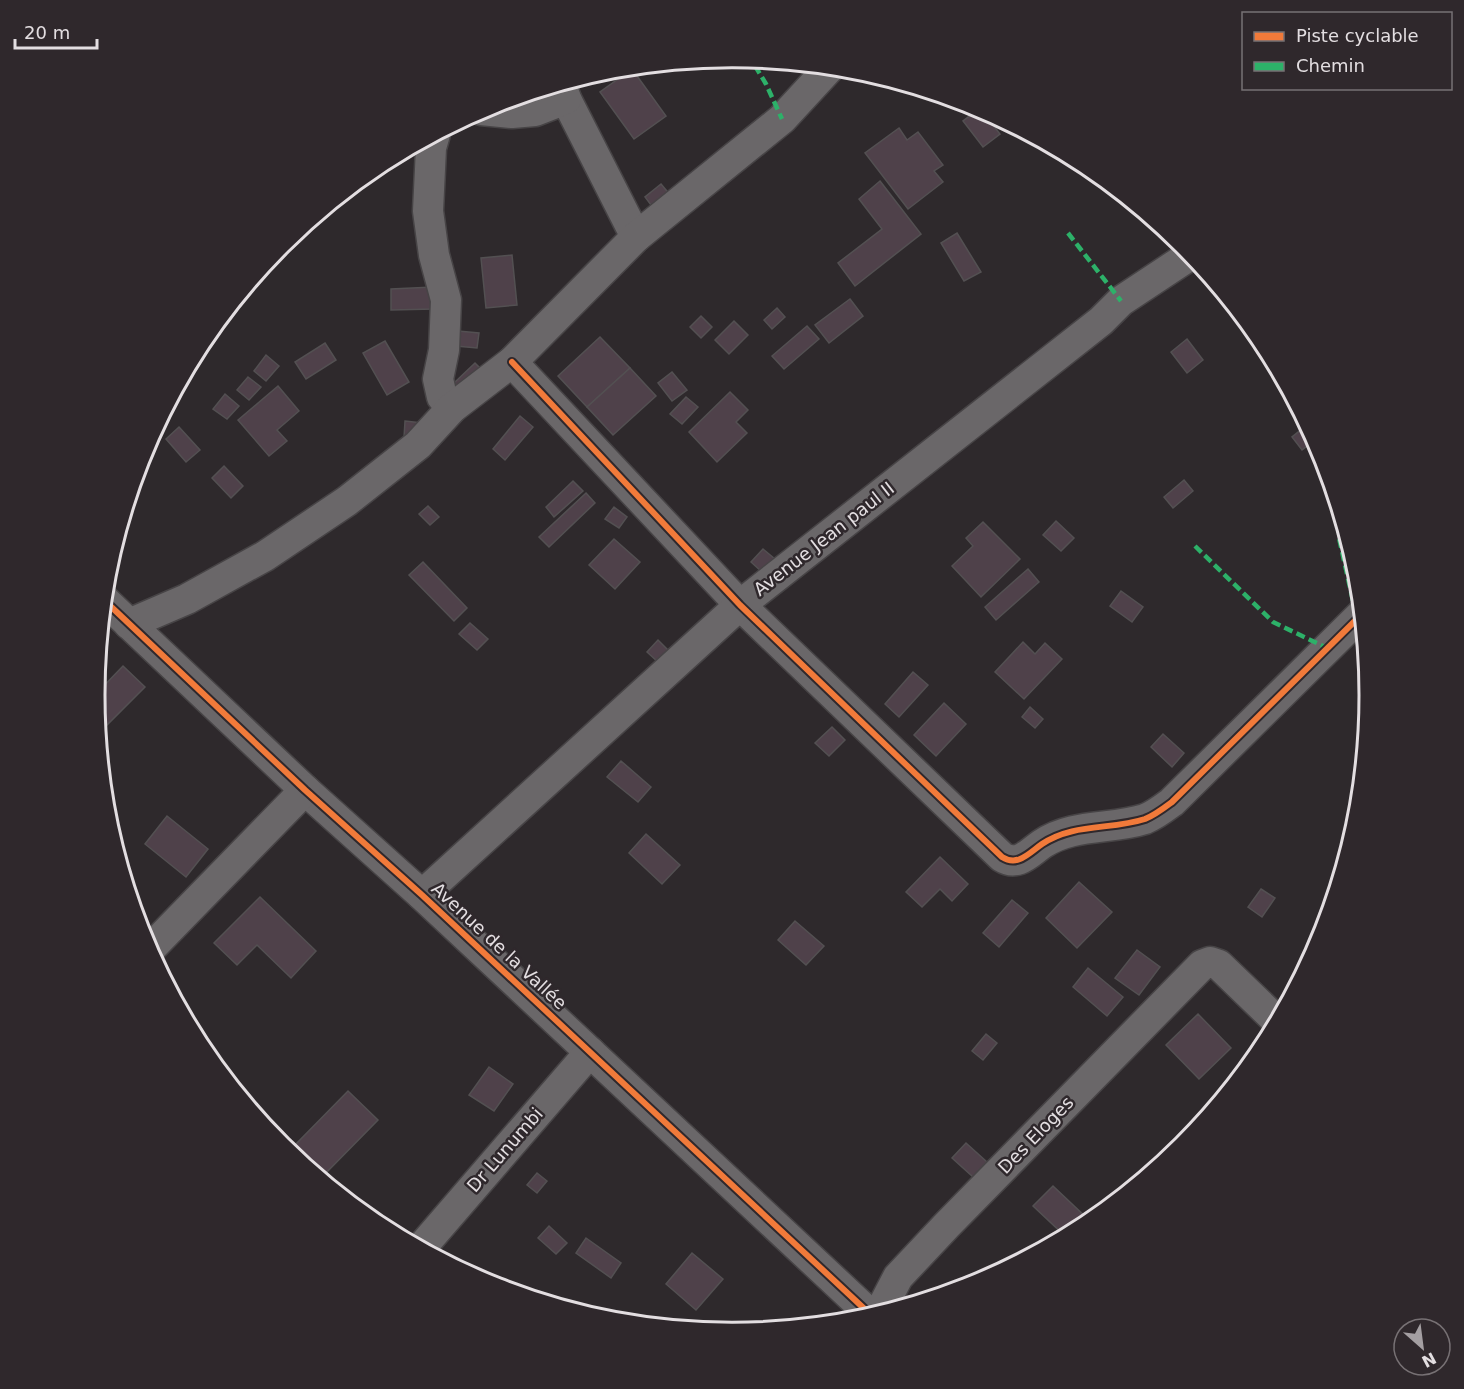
<svg xmlns="http://www.w3.org/2000/svg" width="1464" height="1389" viewBox="0 0 1464 1389" font-family="'DejaVu Sans',sans-serif">
  <rect width="100%" height="100%" fill="#2e292c"/>
  <g fill="#4f414a" stroke="#535052" stroke-width="1.5">
    <polygon points="632,69 666,116 634,139 600,92"/>
    <polygon points="980,108 1000,134 983,147 963,121"/>
    <polygon points="994,115 1021,130 1015,136"/>
    <polygon points="899,128 907,140 918,132 943,165 934,171 943,182 908,209 865,153"/>
    <polygon points="880,181 921,234 855,286 838,263 882,229 859,199"/>
    <polygon points="661,184 671,196 654,209 645,197"/>
    <polygon points="957,233 981,272 964,281 941,243"/>
    <polygon points="512,255 517,305 486,308 481,258"/>
    <polygon points="433,287 434,309 391,310 391,289"/>
    <polygon points="850,299 863,316 829,343 815,325"/>
    <polygon points="777,308 785,317 772,329 764,320"/>
    <polygon points="701,316 712,327 701,338 690,327"/>
    <polygon points="734,321 748,335 729,354 715,340"/>
    <polygon points="807,326 819,339 784,369 772,356"/>
    <polygon points="458,331 479,333 477,348 456,346"/>
    <polygon points="600,337 630,368 587,407 558,376"/>
    <polygon points="1187,339 1203,360 1187,373 1171,352"/>
    <polygon points="385,341 409,382 387,395 363,353"/>
    <polygon points="325,343 336,360 306,379 295,362"/>
    <polygon points="266,355 279,366 266,381 254,371"/>
    <polygon points="475,363 485,373 464,393 454,383"/>
    <polygon points="630,368 656,396 613,435 587,407"/>
    <polygon points="672,372 687,390 672,401 658,383"/>
    <polygon points="248,377 261,387 249,400 237,390"/>
    <polygon points="278,386 299,411 277,430 287,441 269,456 238,420"/>
    <polygon points="730,392 748,410 736,422 747,433 717,462 689,432"/>
    <polygon points="225,394 239,406 227,419 213,409"/>
    <polygon points="686,397 698,407 682,424 670,414"/>
    <polygon points="520,416 533,427 505,460 493,449"/>
    <polygon points="405,421 423,423 404,438"/>
    <polygon points="1307,425 1315,440 1302,450 1292,437"/>
    <polygon points="179,427 200,450 186,462 166,439"/>
    <polygon points="224,466 243,486 231,498 212,478"/>
    <polygon points="1184,480 1193,491 1173,508 1164,497"/>
    <polygon points="573,481 583,491 554,517 546,507"/>
    <polygon points="586,493 595,503 549,547 539,537"/>
    <polygon points="428,506 439,517 430,525 419,514"/>
    <polygon points="614,507 627,517 619,528 605,519"/>
    <polygon points="1056,521 1074,538 1061,551 1043,535"/>
    <polygon points="983,522 1020,559 981,597 952,566 973,546 966,538"/>
    <polygon points="614,539 640,562 615,589 589,565"/>
    <polygon points="763,549 775,559 762,572 751,562"/>
    <polygon points="423,562 467,608 454,621 409,575"/>
    <polygon points="1028,569 1039,582 996,620 985,607"/>
    <polygon points="1121,591 1143,607 1132,622 1110,606"/>
    <polygon points="470,623 488,639 477,650 459,634"/>
    <polygon points="658,640 669,651 659,663 647,652"/>
    <polygon points="1023,642 1035,654 1045,643 1062,659 1024,699 995,672"/>
    <polygon points="123,666 145,687 98,734 95,695"/>
    <polygon points="913,672 928,685 899,717 885,704"/>
    <polygon points="944,703 966,724 936,756 914,735"/>
    <polygon points="1030,707 1043,719 1035,728 1022,717"/>
    <polygon points="832,727 845,740 829,756 815,743"/>
    <polygon points="1163,734 1184,753 1172,767 1151,747"/>
    <polygon points="621,761 651,787 638,802 607,777"/>
    <polygon points="167,816 208,849 186,877 145,844"/>
    <polygon points="646,834 680,865 662,884 629,853"/>
    <polygon points="940,857 968,884 952,901 940,889 922,907 906,892"/>
    <polygon points="1079,882 1112,912 1077,948 1046,918"/>
    <polygon points="1261,889 1275,898 1262,917 1248,907"/>
    <polygon points="260,897 316,951 291,978 257,945 237,965 214,943"/>
    <polygon points="1012,900 1028,913 999,947 983,933"/>
    <polygon points="795,921 824,946 806,965 778,940"/>
    <polygon points="1137,950 1160,967 1139,995 1115,978"/>
    <polygon points="1088,968 1123,997 1107,1016 1073,987"/>
    <polygon points="1198,1014 1231,1048 1199,1079 1166,1045"/>
    <polygon points="986,1034 997,1043 983,1060 972,1051"/>
    <polygon points="489,1067 513,1084 494,1111 469,1095"/>
    <polygon points="348,1091 378,1120 324,1175 294,1146"/>
    <polygon points="966,1143 987,1162 973,1177 952,1158"/>
    <polygon points="537,1173 547,1181 537,1193 527,1185"/>
    <polygon points="1053,1186 1089,1220 1083,1226 1065,1236 1033,1206"/>
    <polygon points="549,1226 567,1243 556,1254 538,1238"/>
    <polygon points="586,1238 621,1263 611,1278 576,1253"/>
    <polygon points="692,1253 723,1279 696,1310 666,1284"/>
  </g>
  <g fill="none" stroke-linecap="round" stroke-linejoin="round">
    <defs>
      <g id="street">
        <polyline points="561,84 566,99 636,237"/>
        <polyline points="481,110 512,113 535,111 566,99"/>
        <polyline points="435,134 431,148 428,211 434,255 446,300 444,350 438,379 442,397 452,408"/>
        <path d="M512 362 740 605 1002 857C1018 867 1029 853 1042 844 1073 823 1111 830 1145 819 1155 815 1164 808 1172 802L1362 614"/>
        <polyline points="104,600 305,790 422,895 871,1315"/>
        <polyline points="129,624 187,599 265,556 347,501 418,445 452,408 512,362 636,237 782,119 830,67"/>
        <polyline points="422,895 740,605 1101,321 1121,301 1192,254"/>
        <polyline points="149,950 305,790"/>
        <polyline points="421,1248 590,1052"/>
        <polyline points="882,1312 885,1302 898,1277 947,1225 1202,965 1210,962 1219,965 1277,1021"/>
      </g>
    </defs>
    <use href="#street" stroke="#474446" stroke-width="33"/>
    <use href="#street" stroke="#6a6769" stroke-width="30"/>
    <g stroke="#2db169" stroke-width="4.5" stroke-dasharray="9 4.5" stroke-linecap="butt">
      <polyline points="744,58 754,64 766,84 782,119"/>
      <polyline points="1068,233 1121,301"/>
      <polyline points="1340,512 1339,538 1357,619"/>
      <polyline points="1195,546 1273,622 1327,648"/>
    </g>
    <defs>
      <g id="cycleway">
        <path d="M512 362 740 605 1002 857C1018 867 1029 853 1042 844 1073 823 1111 830 1145 819 1155 815 1164 808 1172 802L1362 614"/>
        <polyline points="104,600 305,790 422,895 871,1315"/>
      </g>
    </defs>
    <use href="#cycleway" stroke="#2f282c" stroke-width="10"/>
    <use href="#cycleway" stroke="#f17a3a" stroke-width="6"/>
  </g>
  <g text-anchor="middle" stroke-width="5" stroke-linejoin="round" paint-order="stroke">
    <g font-size="18" fill="#e3dee1" stroke="#2f282c">
      <text transform="translate(824 539) rotate(-38)" y="6">Avenue Jean paul II</text>
      <text transform="translate(499 946) rotate(43)" y="6">Avenue de la Vallée</text>
      <text transform="translate(1036 1135) rotate(-46)" y="6">Des Eloges</text>
      <text transform="translate(505 1150) rotate(-49)" y="6">Dr Lunumbi</text>
    </g>
  </g>
  <path d="M0 0H1464V1389H0ZM105 695a627 627 0 1 1 1254 0a627 627 0 1 1-1254 0Z" fill="#2f282c" fill-rule="evenodd"/>
  <path fill="none" stroke="#e3dee1" stroke-width="3" d="M105 695a627 627 0 1 1 1254 0a627 627 0 1 1-1254 0Z"/>
  <rect x="1242" y="12" width="210" height="78" fill="#2f282c" stroke="#777174" stroke-width="1.5"/>
  <rect x="1254" y="32" width="30" height="9" fill="#f17a3a" stroke="#777174" stroke-width="1.5"/>
  <text x="1296" y="42" font-size="18" fill="#e3dee1">Piste cyclable</text>
  <rect x="1254" y="62" width="30" height="9" fill="#2db169" stroke="#777174" stroke-width="1.5"/>
  <text x="1296" y="72" font-size="18" fill="#e3dee1">Chemin</text>
  <g transform="translate(1422 1347) rotate(152)"><circle r="28" fill="#2f282c" stroke="#777174" stroke-width="1.5"/>
  <path d="M0-4.5L10 22L0 15L-10 22Z" fill="#a49fa2"/>
  <text y="-9" font-size="16" font-weight="bold" text-anchor="middle" fill="#e3dee1">N</text>
  </g>
  <path d="M15 39v9h82v-9" fill="none" stroke="#e3dee1" stroke-width="3"/>
  <text x="24" y="39" font-size="18" fill="#e3dee1" stroke="#2f282c" stroke-width="4.5" paint-order="stroke">20 m</text>
</svg>
